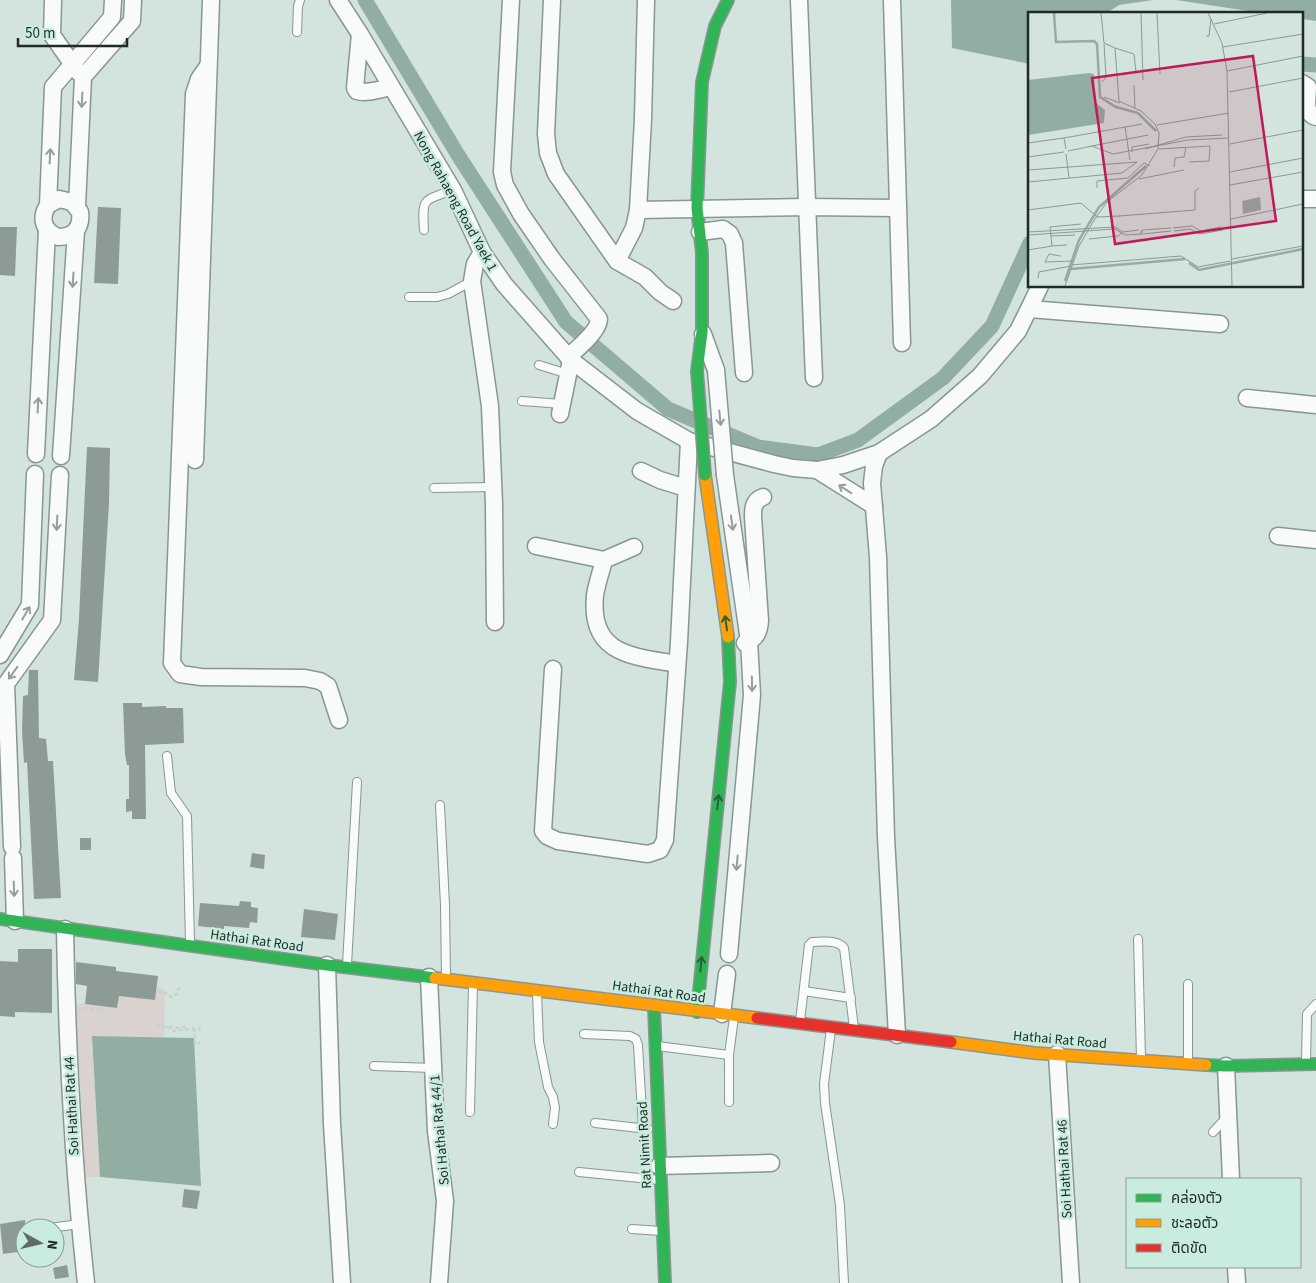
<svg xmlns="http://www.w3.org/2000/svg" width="1316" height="1283" viewBox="0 0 1316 1283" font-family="'Source Sans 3','Noto Sans Thai',sans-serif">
  <rect width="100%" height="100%" fill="#d2e4dd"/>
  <polygon fill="#d9d2cf" points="157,988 165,989 164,1037 92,1036 100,1177 85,1177 76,1003 117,1008 119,996 155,1000"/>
  <g fill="#92aea3">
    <polygon points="951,0 1153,0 1119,5 1105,14 1030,14 1030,64 952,48"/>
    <polygon points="1176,0 1316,0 1316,21 1302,19 1302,14 1268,14"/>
    <polygon points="92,1036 194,1038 201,1186 100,1177"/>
  </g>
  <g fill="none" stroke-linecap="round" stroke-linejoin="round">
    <g stroke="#92aea3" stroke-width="15">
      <polyline points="365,0 458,155 566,322 668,409 758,447 818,455 858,440 943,378 992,326 1030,243"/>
      <polyline points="1302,64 1316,65"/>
    </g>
  </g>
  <g fill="#8c9b95">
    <polygon points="98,207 121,208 118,284 94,283"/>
    <polygon points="0,227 17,227 15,276 0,275"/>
    <polygon points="87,447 110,448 109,503 98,682 74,680 79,619"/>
    <polygon points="29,670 38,670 39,738 46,739 48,761 53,761 61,898 34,899 27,762 24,763 22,731 23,696 28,695"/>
    <polygon points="123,703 142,703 142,707 166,706 166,708 183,708 184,743 145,745 146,819 132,819 132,811 126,812 126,799 129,799 129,765 127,765 125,755"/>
    <rect x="80" y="838" width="11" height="12"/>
    <polygon points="252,853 265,855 264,869 250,867"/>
    <polygon points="240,901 251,902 251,907 258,908 257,923 250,922 249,928 224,926 224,929 198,926 200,903 239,906"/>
    <polygon points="304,909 338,914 335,940 301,937"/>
    <polygon points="18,949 52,949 52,1013 15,1012 15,1017 0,1016 0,961 18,962"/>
    <polygon points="76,962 116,967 116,971 158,976 155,1000 119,996 117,1008 85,1004 87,986 76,984"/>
    <polygon points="184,1189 200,1191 197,1209 182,1207"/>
    <polygon points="25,1220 25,1251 3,1254 0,1224"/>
    <polygon points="67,1265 69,1277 55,1279 53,1268"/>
  </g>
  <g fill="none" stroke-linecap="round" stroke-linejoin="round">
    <defs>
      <g id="lane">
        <polyline points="297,32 298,6 300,0"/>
        <path d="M424 230C422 197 423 201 453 190"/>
        <polyline points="409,297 437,297 448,294 472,281"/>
        <polyline points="539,365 568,374"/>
        <polyline points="522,401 562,404"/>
        <polyline points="434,488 493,487"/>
        <polyline points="167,756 171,793 187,816 190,943"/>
        <polyline points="440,805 445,905 446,977"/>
        <polyline points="1138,939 1141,1058"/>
        <polyline points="347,965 357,782"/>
        <polyline points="1188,984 1188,1061"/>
        <polyline points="804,991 851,998"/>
        <polyline points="537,993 539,1042 548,1087 553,1097 555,1108 553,1124"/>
        <path d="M800 1021 809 945 812 942C822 942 837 939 844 948L854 1028"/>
        <polyline points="831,1029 824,1084 825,1103 840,1205 844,1283"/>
        <polyline points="584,1034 630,1036 636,1039 638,1045 643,1129"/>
        <polyline points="657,1046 729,1055"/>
        <polyline points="1306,1062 1307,1014 1316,1004"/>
        <polyline points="374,1066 433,1068"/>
        <polyline points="729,1102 729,1055 734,1017"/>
        <polyline points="470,1112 473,985"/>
        <polyline points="595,1123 648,1129"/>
        <polyline points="1213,1132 1227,1117"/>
        <polyline points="579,1172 660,1180"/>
        <polyline points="50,1228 79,1224"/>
        <polyline points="632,1229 661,1231"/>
      </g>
      <g id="street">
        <polyline points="53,0 52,35 78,72"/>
        <polyline points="338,0 360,34 453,190 482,252 504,284 571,360 637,411 689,441 774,464 793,468 817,470 843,465 879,453 931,419 980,376 1018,331 1040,286"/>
        <path d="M511 0 502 172 505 185 521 214 552 259 599 319C599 331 577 349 568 357"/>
        <polyline points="552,0 546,134 548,153 556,174 617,261 634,228 638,210 643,119 646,0"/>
        <polyline points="799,0 814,378"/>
        <polyline points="892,0 902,343"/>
        <path d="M360 34 355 88 357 91C367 94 380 89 391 87"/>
        <polyline points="208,66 199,79 194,94 172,663 180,674 201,677 305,678 320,681 328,686 339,720"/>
        <path d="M1302 83 1308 87C1308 99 1303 113 1316 117"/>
        <polyline points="1302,199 1316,199"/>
        <path d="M48 205 59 199 72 202 80 212C82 228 74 237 58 237 44 231 39 219 48 205L53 87 112 17 113 0"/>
        <polyline points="77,206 83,77 132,21 133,0"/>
        <polyline points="638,210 807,207 897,208"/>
        <polyline points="700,232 723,229 730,234 734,243 744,373"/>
        <polyline points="482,252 475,264 472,281 490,406 494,504 495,622"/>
        <polyline points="617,261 645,277 660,292 673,301"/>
        <polyline points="1029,309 1220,324"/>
        <polyline points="703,334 716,370"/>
        <polyline points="1247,398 1316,405"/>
        <polyline points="560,414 571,360"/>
        <polyline points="879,453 874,466 872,483 878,557 886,837 897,1035"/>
        <polyline points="36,454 47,230"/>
        <polyline points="61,456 76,231"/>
        <polyline points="195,460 211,0"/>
        <polyline points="817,470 874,506"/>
        <polyline points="641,471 660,480 686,488"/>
        <polyline points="725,475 749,641 752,695 729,954"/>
        <polyline points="1278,536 1316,540"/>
        <path d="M536 546 604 560C601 572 597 583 595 595 589 655 632 656 677 664"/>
        <polyline points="604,560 634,547"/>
        <path d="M745 643C757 638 759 632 760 621L753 517C753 508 753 501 763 497"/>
        <polyline points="0,655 30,605 35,474"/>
        <polyline points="553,669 543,831 547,836 558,841 648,854 660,850 665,840 679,642 689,441"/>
        <polyline points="12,847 6,684 52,620 60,475"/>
        <polyline points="13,858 15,921"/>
        <path d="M65 929C67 1047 73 1165 86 1283"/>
        <polyline points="327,965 332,1124 342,1283"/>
        <polyline points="429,977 436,1131 445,1201 439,1283"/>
        <polyline points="722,1014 727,974"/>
        <polyline points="1057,1054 1071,1283"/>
        <polyline points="1226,1066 1231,1179"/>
        <polyline points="659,1166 771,1163"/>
        <polyline points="1236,1267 1237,1283"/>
      </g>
      <g id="fast">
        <polyline points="697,371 702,332 702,253 697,208 702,82 715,26 728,0"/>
        <polyline points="0,919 327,965 435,978"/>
        <polyline points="654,1007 665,1283"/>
        <polyline points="697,1012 730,682 728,637"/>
        <polyline points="1206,1065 1226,1066 1316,1064"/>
      </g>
      <g id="slow">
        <polyline points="705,475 728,637"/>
        <polyline points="435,978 757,1018"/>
        <polyline points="951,1042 1034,1053 1206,1065"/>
      </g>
      <polyline id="jam" points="757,1018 951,1042"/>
    </defs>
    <use href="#lane" stroke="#899691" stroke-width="10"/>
    <use href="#street" stroke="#899691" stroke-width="19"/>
    <use href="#fast" stroke="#899691" stroke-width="14"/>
    <use href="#slow" stroke="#899691" stroke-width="14"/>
    <use href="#jam" stroke="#899691" stroke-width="14"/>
    <g stroke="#cad0cd" stroke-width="2.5" stroke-dasharray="4 2.5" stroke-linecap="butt">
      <polyline points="157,991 168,994 171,997 177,994 178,989 182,989"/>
      <polyline points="83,1008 103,1010 104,1006"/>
      <polyline points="156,1026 180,1028 187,1026"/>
      <polyline points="167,1027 173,1031 199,1028 200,1031"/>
      <polyline points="194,1028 195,1044 199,1044 200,1042"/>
    </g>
    <use href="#lane" stroke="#f8fbfa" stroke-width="8"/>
    <use href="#street" stroke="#f8fbfa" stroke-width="16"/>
    <use href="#fast" stroke="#30b455" stroke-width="11"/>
    <use href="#slow" stroke="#ff9f0a" stroke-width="11"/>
    <use href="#jam" stroke="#e5322d" stroke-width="11"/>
    <defs>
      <polyline id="street-bridge" points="716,370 725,475"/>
      <polyline id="fast-bridge" points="697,371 705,475"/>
    </defs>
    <use href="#street-bridge" stroke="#899691" stroke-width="19" stroke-linecap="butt"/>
    <use href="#fast-bridge" stroke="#899691" stroke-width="14" stroke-linecap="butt"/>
    <use href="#street-bridge" stroke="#f8fbfa" stroke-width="16"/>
    <use href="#fast-bridge" stroke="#30b455" stroke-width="11"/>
  </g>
  <defs><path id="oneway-shaft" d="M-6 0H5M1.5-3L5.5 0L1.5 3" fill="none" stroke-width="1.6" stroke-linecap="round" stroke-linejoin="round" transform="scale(1.25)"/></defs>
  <g stroke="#969d9b">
    <use href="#oneway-shaft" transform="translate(82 100) rotate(93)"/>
    <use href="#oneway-shaft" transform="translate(50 156) rotate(-87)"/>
    <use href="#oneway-shaft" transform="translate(73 280) rotate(94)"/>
    <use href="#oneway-shaft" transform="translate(38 405) rotate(-87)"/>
    <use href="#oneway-shaft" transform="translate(720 418) rotate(85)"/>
    <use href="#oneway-shaft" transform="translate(845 489) rotate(-147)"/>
    <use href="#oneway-shaft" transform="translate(57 523) rotate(93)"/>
    <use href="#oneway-shaft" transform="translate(732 523) rotate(82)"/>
    <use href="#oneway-shaft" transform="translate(26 613) rotate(-60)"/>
    <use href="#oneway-shaft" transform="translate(13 673) rotate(125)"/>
    <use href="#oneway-shaft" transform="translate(752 684) rotate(89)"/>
    <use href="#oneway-shaft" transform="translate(737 863) rotate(95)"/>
    <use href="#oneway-shaft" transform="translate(14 889) rotate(88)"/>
  </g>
  <g stroke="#256239">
    <use href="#oneway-shaft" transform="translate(726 623) rotate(-98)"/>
    <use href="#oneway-shaft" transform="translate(718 802) rotate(-84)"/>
    <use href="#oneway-shaft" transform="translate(701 964) rotate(-84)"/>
  </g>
  <g text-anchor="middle" stroke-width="5" stroke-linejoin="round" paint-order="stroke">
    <g font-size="14" fill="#1e2b26" stroke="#caecde">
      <text transform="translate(456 201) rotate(61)" y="5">Nong Rahaeng Road Yaek 1</text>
      <text transform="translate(257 940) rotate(8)" y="5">Hathai Rat Road</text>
      <text transform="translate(659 991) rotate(8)" y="5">Hathai Rat Road</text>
      <text transform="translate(1060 1039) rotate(5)" y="5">Hathai Rat Road</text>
      <text transform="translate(71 1106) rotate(-93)" y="5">Soi Hathai Rat 44</text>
      <text transform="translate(439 1130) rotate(-95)" y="5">Soi Hathai Rat 44/1</text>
      <text transform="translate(644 1145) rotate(-93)" y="5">Rat Nimit Road</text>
      <text transform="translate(1064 1169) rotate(-93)" y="5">Soi Hathai Rat 46</text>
    </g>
  </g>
  <g transform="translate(1028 12)">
    <rect width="275" height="275" fill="#d2e4dd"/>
    <path d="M61 61 66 62 68 91 77 98 76 111 0 123V68ZM232 185 233 198 215 202 214 189Z" fill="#92aea3"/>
    <path fill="none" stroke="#92aea3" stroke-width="2.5" d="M26 1 28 30 66 29 69 32 72 85 88 95 110 101 128 119M161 251 171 258 275 237M43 257 157 247M37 269 51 228 71 195 118 154"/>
    <path fill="none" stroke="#8a9a94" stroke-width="1" d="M113 1 115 68M129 1 132 62M180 1 194 31 199 59 204 274M186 12 239 1M178 24H181L183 7M195 35 275 22M87 36 106 42 108 60M199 59 275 44M74 70 78 65 76 32M106 73 107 97M201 80 275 66M76 85 92 91M129 113 201 101M97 115 102 148M0 131 36 126M202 132 275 118M64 134 120 123M38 137 36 126 114 112M117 137 158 125 194 123M131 137 182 134 181 149 161 150M40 139 64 134 85 142 160 128 201 126M104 140V135L121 132M38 142 41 166M0 145 36 140M146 155 147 146 156 145 158 135M0 158 109 150 94 161 0 170M202 160 275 146M111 167 156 158M202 173 275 160M69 176V169L100 166 116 151 122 154M0 198 53 191 68 204M91 204 167 198V179L171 176M68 205 92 204M203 207 275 192M145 216 164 214 173 219 193 215M115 218 143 216M146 219 162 217 172 222 195 218M0 220 87 215 95 220 111 218M115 222 143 219M0 223 87 217 97 223 114 222V218L112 222M23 224 47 223M61 227 90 224 94 221M39 233 24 234 22 215 53 212M0 238 24 234M33 244 21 242 17 250 45 249M204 247 275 234M43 253 153 244 170 255 202 249M10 266 11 260 43 254M37 274 51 234 68 205 79 190 114 163 130 137 131 121 127 112 113 99 91 89 87 36 76 31 73 1"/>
    <path fill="#c2185b" fill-opacity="0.15" stroke="#c2185b" stroke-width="2.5" d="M225 44 248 209 87 232 64 66Z"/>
    <rect width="275" height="275" fill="none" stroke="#1e2b26" stroke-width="2.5"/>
  </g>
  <rect x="1126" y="1178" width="175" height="90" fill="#caecde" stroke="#859f94"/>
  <rect x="1136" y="1194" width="25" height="8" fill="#30b455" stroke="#859f94"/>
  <text x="1171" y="1203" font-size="15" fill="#1e2b26">คล่องตัว</text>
  <rect x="1136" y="1219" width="25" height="8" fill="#ff9f0a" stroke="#859f94"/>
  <text x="1171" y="1228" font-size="15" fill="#1e2b26">ชะลอตัว</text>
  <rect x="1136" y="1244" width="25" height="8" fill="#e5322d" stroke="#859f94"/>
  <text x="1171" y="1253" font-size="15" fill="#1e2b26">ติดขัด</text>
  <g transform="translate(40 1243) rotate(98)"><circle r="24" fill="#caecde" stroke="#859f94"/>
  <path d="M0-4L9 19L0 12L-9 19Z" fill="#5d6c66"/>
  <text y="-8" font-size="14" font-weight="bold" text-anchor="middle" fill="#1e2b26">N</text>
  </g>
  <path d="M18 38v8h109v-8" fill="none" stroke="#1e2b26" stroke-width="2.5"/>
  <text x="25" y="38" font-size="15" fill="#1e2b26" stroke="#caecde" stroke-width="4" paint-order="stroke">50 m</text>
</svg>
